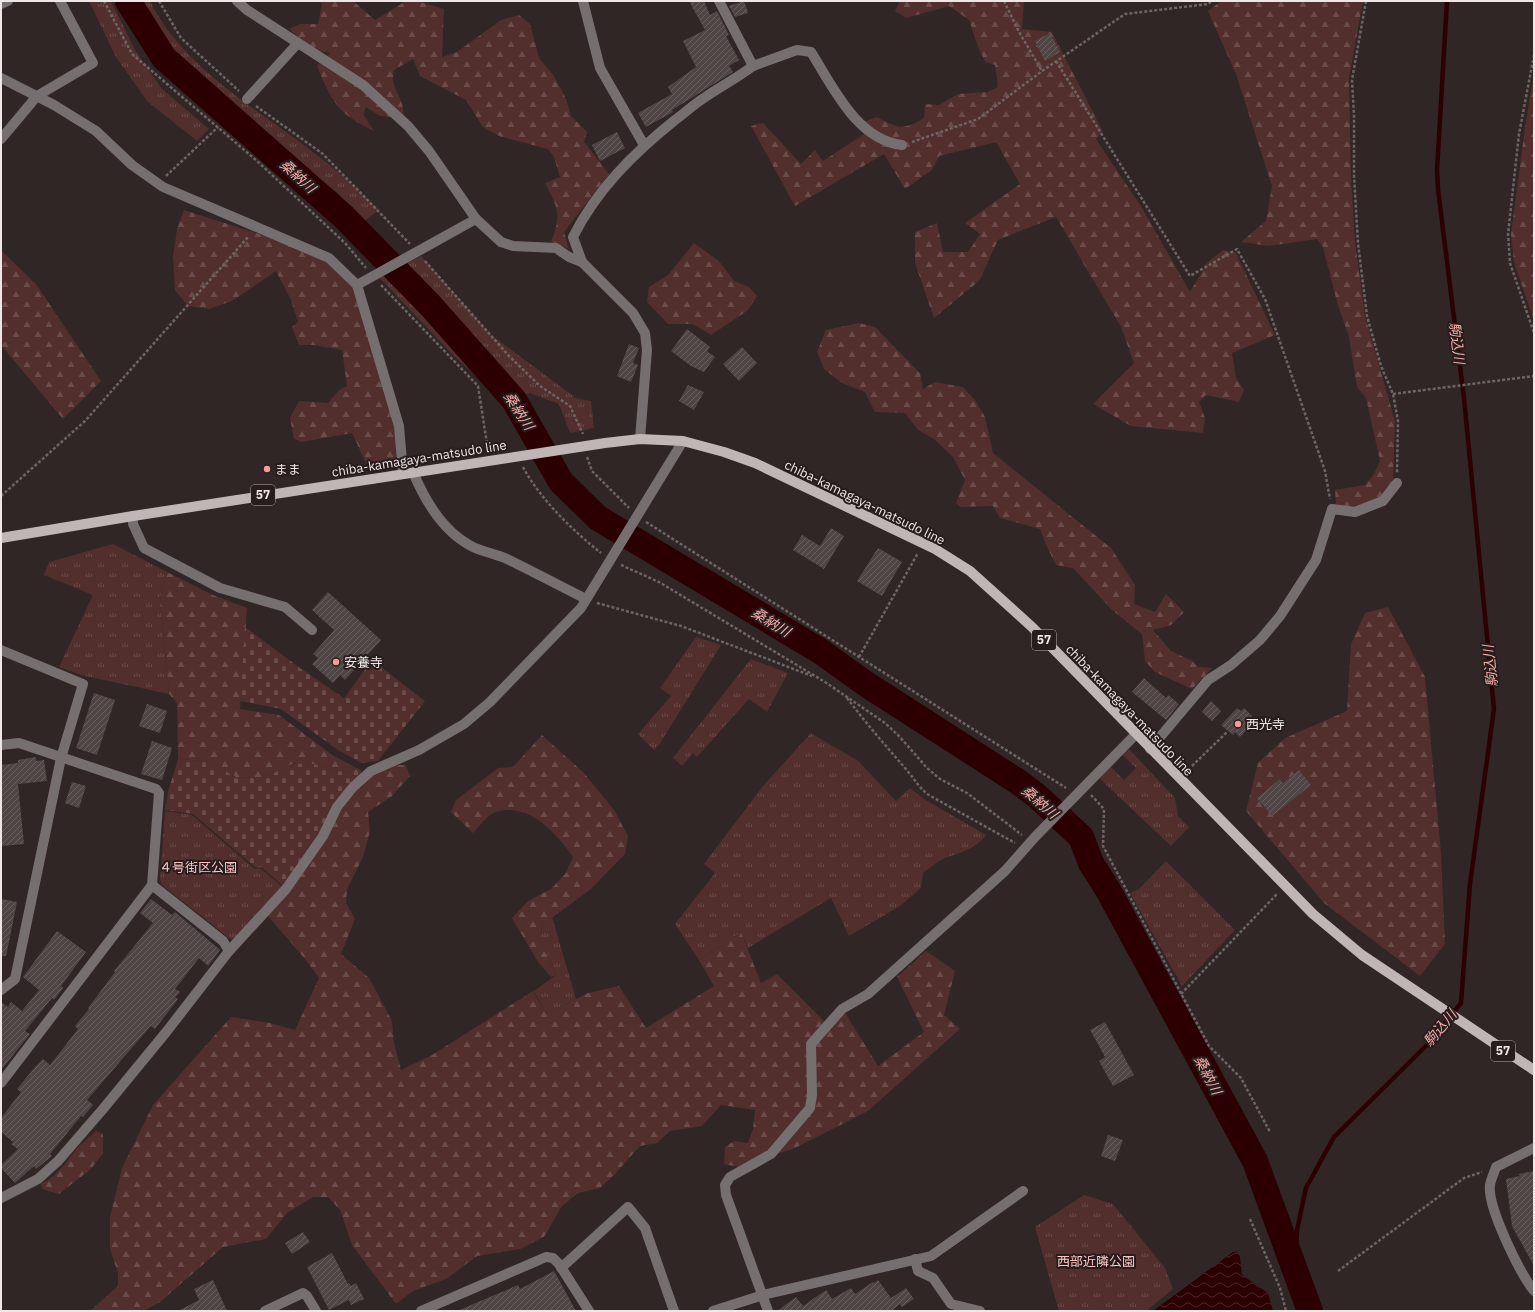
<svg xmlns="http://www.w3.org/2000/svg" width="1535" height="1312" viewBox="0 0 1535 1312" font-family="'IBM Plex Sans','Noto Sans JP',sans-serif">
  <defs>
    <pattern id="grass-tufts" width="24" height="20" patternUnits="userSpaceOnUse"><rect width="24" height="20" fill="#522e2d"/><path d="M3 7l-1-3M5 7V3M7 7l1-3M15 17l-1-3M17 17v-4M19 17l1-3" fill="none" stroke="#6b4c4b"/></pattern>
    <pattern id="forest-firs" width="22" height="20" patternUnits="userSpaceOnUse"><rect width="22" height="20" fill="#522e2d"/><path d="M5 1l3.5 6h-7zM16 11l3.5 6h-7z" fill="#6b4c4b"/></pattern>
    <pattern id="cemetery-stones" width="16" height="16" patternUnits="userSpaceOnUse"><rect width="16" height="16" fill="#522e2d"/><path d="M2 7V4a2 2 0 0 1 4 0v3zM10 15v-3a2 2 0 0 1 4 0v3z" fill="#6b4c4b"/></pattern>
    <pattern id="water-waves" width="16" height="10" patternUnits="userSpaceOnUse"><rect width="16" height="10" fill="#2c0003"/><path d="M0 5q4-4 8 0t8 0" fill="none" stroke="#4b2528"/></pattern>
    <pattern id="building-hatch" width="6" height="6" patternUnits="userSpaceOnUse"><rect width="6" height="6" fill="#504545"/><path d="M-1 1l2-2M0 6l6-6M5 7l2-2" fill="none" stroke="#6a6060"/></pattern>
  </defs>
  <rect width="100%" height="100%" fill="#302626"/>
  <g fill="url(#grass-tufts)">
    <polygon points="89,1 111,1 136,52 162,89 209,129 197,141 147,101 116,57"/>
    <path d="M136 1H150C183 68 256 108 313 152 337 170 358 190 379 210L363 222 338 193 252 126 228 110 173 62 158 45Z"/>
    <polygon points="421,256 490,334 576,398 591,401 594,428 570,433 559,404 530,393 514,400 502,400 453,355 379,277"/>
    <polygon points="113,544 165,571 160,600 169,694 81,675 59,667 93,595 44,575 49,562"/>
    <polygon points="696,637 721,645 659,745 654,750 638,734 671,696 660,688"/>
    <polygon points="751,659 788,673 767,712 749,699 697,757 693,753 682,766 673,758"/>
    <path d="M811 733 858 761 896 801 910 788 924 799 986 835C975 850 960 852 943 859 936 862 929 869 923 873L921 888 900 906 849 936 831 898 748 948 741 932 699 960 675 924 715 873 704 864 763 786Z"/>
    <polygon points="1129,749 1175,798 1178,816 1189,827 1171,846 1100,779 1110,766 1124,780 1136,768 1123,755"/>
    <polygon points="165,811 192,815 255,869 260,868 283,887 234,942 162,885 160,880"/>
    <polygon points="1166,861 1235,930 1182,986 1130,893 1139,889"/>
    <polygon points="552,917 576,999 546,1014 534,991 556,975 541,941 542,925"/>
    <polygon points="1084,1195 1113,1204 1165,1268 1173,1289 1146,1311 1059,1311 1035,1227"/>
  </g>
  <g fill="url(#forest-firs)">
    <path d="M319 1H353L375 20 406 1H417L444 9 442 57 457 52 501 20 519 15 530 24 539 58 554 76 566 99 571 116 587 132 584 142 609 174 564 232 569 249 551 242C562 215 558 208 545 183L560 177 554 157 548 149 499 136 483 127 466 100 420 76 413 59 394 70C394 73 393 77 393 80 395 93 406 103 403 118L380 116 366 107 363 114 374 131C339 115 331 101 317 66L330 53 312 49 289 29 300 24H318L322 4Z"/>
    <path d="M900 1H1024L1022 29 1052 32 1103 132 1096 139 1142 208 1190 292 1208 262 1223 250 1236 253 1275 335 1232 353 1236 378 1244 390 1239 402 1206 395 1199 402 1205 418 1203 433 1131 426 1093 404 1134 363 1121 327 1056 217 998 240 979 281 934 318 915 263V232L937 223 943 252H968L980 234 965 223 1020 184 996 142 939 156 932 170 905 189 884 154 795 206 751 126 763 123 801 164 815 150 823 161 864 134 860 123 877 117C897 128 904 131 924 118L925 104 939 105 958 94 987 92 998 87 995 65 985 62 977 44 969 20 949 6 906 18 895 11Z"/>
    <polygon points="1221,1 1363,1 1349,78 1351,176 1355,242 1365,316 1395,421 1393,483 1381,499 1353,508 1336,505 1335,490 1365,485 1374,474 1380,461 1366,398 1357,387 1349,337 1337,302 1323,247 1317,239 1269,246 1241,242 1266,221 1272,186 1236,74 1208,11"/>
    <polygon points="1534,71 1534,321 1514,262 1511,234 1524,135"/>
    <polygon points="184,210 275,239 326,260 353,286 396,428 396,461 368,467 352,433 302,442 294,439 290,418 299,401 328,403 339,390 347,386 342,350 313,345 299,345 292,327 298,322 291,300 276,271 232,301 209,309 188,306 175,290 173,256 177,229"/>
    <polygon points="694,243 719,261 734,281 749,287 757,296 747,311 711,335 693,324 668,324 647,302 649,287 668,275"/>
    <polygon points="1,250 36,284 101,381 63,419 1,345"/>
    <polygon points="859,323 875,327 920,373 923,389 935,382 963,387 975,400 985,417 993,453 1111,548 1135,585 1134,604 1155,612 1166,594 1184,612 1171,625 1153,630 1171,651 1192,661 1199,667 1212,668 1192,689 1155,672 1145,661 1142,634 1112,610 1073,568 1056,565 1047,547 1040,529 1000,518 993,506 960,507 956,503 965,480 953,457 934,439 918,430 905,413 875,412 865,392 842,383 824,369 817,352 826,330"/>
    <polygon points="165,571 213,595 247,608 240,709 279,715 334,756 353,766 355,769 354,772 335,771 319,765 306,763 292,764 263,778 236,777 208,761 178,759 177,703 169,694 160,600"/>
    <polygon points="1388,607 1425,677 1441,853 1445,944 1420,976 1324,903 1246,811 1258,763 1285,738 1347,711 1351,644 1365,613"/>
    <path d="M542 735 583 772 614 810 628 836 625 854 591 889 542 925 541 941 556 975 551 977 538 962 512 918 528 901 551 889 566 873 573 857C557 834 529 802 496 812 488 814 479 827 473 833L451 812 456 800 498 768 513 767Z"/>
    <polygon points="394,765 406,765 410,776 392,796 368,812 370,831 363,857 347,889 346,903 355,919 341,954 369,978 374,987 392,1021 394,1043 401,1070 432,1055 533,991 546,1014 588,993 619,986 646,1028 714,986 699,960 741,932 761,983 777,974 826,1023 806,1045 809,1096 805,1107 768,1150 739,1167 724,1164 725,1147 734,1141 748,1143 753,1129 755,1110 721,1105 702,1126 670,1131 657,1143 640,1146 615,1174 600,1188 578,1193 562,1206 544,1237 520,1249 477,1256 446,1279 413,1291 396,1304 352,1245 340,1210 328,1197 313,1197 287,1213 266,1239 223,1247 160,1302 144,1311 90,1311 118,1286 118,1273 110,1249 110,1217 122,1168 153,1105 231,1017 270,1023 295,1030 319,978 305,959 268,916 325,839 340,809 370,775"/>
    <polygon points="926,951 955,971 944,1015 960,1029 868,1111 793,1149 773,1155 812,1109 815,1045 844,1011 878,1066 924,1032 897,977"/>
    <path d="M96 1131 103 1134V1153L91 1169 59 1194 42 1189 41 1184C58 1176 68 1159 79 1146 84 1141 91 1136 96 1131Z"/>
  </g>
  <g fill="url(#cemetery-stones)">
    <polygon points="245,627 300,668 344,698 372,660 425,701 378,761 361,763 338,750 281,709 240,701"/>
    <polygon points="178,759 208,761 236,777 263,778 292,764 306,763 319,765 335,771 354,772 355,769 353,766 361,770 361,773 335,805 321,837 283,886 261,867 256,868 193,814 165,810 168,792"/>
  </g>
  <polygon fill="url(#water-waves)" points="1233,1252 1237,1252 1240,1257 1242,1275 1268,1293 1273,1311 1153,1311"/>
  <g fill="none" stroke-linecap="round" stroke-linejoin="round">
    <polyline stroke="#2c0003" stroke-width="4.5" points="1295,1272 1297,1230 1306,1188 1334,1137 1433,1039 1461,1003 1470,884 1494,709 1464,398 1438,189 1437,170 1447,1"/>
    <polyline stroke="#2c0003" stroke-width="26" points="128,1 164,58 344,217 430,305 514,400 561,482 598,518 820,651 866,684 1017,781 1037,796 1081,837 1091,863 1108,890 1255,1161 1310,1311"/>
  </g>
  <g fill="url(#building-hatch)">
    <polygon points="689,1 704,1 710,15 717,11 729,35 726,36 739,60 729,66 733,72 672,110 673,112 646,127 638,113 672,94 668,87 696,67 683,41 705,30"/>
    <polygon points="744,1 748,13 735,17 729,6"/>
    <polygon points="1050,33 1060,52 1045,61 1035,41"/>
    <polygon points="617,132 625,148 600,161 592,145"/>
    <polygon points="687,329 710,347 707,351 715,357 704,372 691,366 671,351"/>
    <polygon points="629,344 639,348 633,363 638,365 631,382 617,376"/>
    <polygon points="742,347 757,363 739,381 723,364"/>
    <polygon points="688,385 704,392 694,410 679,401"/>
    <polygon points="831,528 844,536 824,569 793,550 802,535 820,546"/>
    <polygon points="878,548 902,562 882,596 857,581"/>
    <polygon points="328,592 381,640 345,680 340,675 333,683 312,664 318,658 313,654 334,630 312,610"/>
    <polygon points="1144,678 1166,698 1168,695 1179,704 1166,720 1132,692"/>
    <polygon points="94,693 115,700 97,755 76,748"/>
    <polygon points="1211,701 1221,711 1212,721 1202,712"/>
    <polygon points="147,704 167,711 160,733 139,726"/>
    <polygon points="1237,708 1241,711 1244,708 1252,716 1250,719 1253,723 1240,737 1235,732 1233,735 1221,725"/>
    <polygon points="152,741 172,748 162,780 141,774"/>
    <polygon points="36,757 36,761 44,760 47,781 18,784 24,844 1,846 1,765 18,763 18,760"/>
    <polygon points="1299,770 1311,785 1272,816 1257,798 1280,779 1283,783"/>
    <polygon points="72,782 86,786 79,808 65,803"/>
    <polygon points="1,899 17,902 6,956 1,956"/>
    <polygon points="151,899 172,915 175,912 220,950 208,966 199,958 175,989 180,992 175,997 178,999 155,1029 151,1026 149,1028 87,1100 93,1105 83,1117 81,1116 50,1154 52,1156 36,1169 34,1166 15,1183 1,1168 1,1165 18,1149 11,1144 13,1142 1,1132 1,1118 21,1092 17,1089 36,1066 43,1059 50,1065 78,1029 75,1026 89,1009 88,1008 115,972 114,971 153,923 140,913"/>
    <polygon points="57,931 86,952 61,986 63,988 54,1000 52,998 25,1031 30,1034 1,1070 1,1002 8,1007 11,1002 22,1011 39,990 23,977"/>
    <polygon points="1105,1022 1134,1075 1113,1086 1099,1061 1105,1057 1090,1030"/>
    <polygon points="1108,1135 1123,1140 1115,1161 1101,1156"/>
    <polygon points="1534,1171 1534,1266 1512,1226 1506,1179 1520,1176 1519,1174"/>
    <polygon points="303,1232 310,1242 292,1254 285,1243"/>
    <polygon points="332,1253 348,1284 349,1283 351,1286 356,1283 364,1299 351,1305 349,1300 329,1310 307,1267"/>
    <polygon points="554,1271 576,1311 457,1311 518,1285 520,1289"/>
    <polygon points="213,1280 227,1311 178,1311 199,1300 194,1289"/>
    <polygon points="878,1280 891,1298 906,1288 914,1299 902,1307 900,1304 891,1311 777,1311 796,1297 803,1306 826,1290 832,1299 851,1288 855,1294 873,1282 874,1283"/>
  </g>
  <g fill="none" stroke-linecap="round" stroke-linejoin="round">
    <g stroke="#6d6464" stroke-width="2.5" stroke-dasharray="3 2" stroke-linecap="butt">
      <polyline points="104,1 132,54 257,161 345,243 366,268"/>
      <polyline points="159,1 181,38 239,91"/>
      <polyline points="1004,1 1019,32 1042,71"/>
      <polyline points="1366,1 1352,80 1354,115 1354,176 1358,243 1367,316 1381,366 1393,394 1398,421 1397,473"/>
      <polyline points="1534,55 1519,134 1508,234 1510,263 1534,333"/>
      <polyline points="1056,61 1190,276 1237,249 1265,299 1325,471 1330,499"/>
      <polyline points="256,106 323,154 410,244"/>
      <polyline points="912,142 978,119 1042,71 1125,14 1208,4 1212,1"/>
      <polyline points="166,176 218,127"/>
      <polyline points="425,261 509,356 540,386 570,406 583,434"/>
      <polyline points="381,285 478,386 488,450"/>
      <polyline points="1393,394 1534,376"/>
      <polyline points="587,457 592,471 629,508"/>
      <path d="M523 467C540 499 573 531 601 553"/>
      <polyline points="1,496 85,421 249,236"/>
      <polyline points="646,522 1066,788"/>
      <polyline points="621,565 659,582 825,682 885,723 899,736 927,768 940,779 967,793 1022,835"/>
      <polyline points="597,603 681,626 812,676"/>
      <polyline points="859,657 918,553"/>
      <path d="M847 698C865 722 885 745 905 768 913 777 918 786 927 794L1015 843"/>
      <polyline points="1192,766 1227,732"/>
      <polyline points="1091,795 1104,809 1103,846 1209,1046 1241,1078 1270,1132"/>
      <polyline points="1181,994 1278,893"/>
      <polyline points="1250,1219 1280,1288 1286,1311"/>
      <polyline points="1338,1271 1464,1178 1482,1172"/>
    </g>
    <g stroke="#756f6f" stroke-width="10">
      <polyline points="237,1 247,10 363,85 408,126 429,151 476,219"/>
      <polyline points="583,1 600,68 644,145"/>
      <polyline points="1,4 8,1"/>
      <path d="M753 66 797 50 811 52C833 87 857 140 902 145"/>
      <polyline points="1,78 54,105 96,131 132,165 163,187 329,258 357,285 399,426 403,473"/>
      <polyline points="247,99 298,43"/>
      <polyline points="1,139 37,96 93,63 60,1"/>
      <polyline points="357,285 476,219 501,242 513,246 556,248 569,257 582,262"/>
      <path d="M640 439 647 350 645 333 633 313 582 262 573 237C597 189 634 153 675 120 685 113 694 104 704 98 720 87 737 78 753 66L719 1"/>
      <path d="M413 472C425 501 443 532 473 547 484 552 496 554 507 559 534 572 560 586 586 599"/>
      <polyline points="133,516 133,524 144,548 220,588 285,607 312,630"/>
      <polyline points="1,650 83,684 61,758 15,979 1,990"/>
      <polyline points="1,745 19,743 156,789 159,793 152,885 1,1083"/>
      <polyline points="1150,749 1208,680 1231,665 1260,640 1280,616 1316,560 1332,509 1355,512 1383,501 1397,483"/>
      <polyline points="152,885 223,941 229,951"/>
      <path d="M1534 1148 1496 1167C1494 1173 1491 1179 1490 1185 1487 1207 1520 1273 1534 1291"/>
      <polyline points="1,1198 38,1179 58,1161 103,1109 167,1031 229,951 286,889 323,836 337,807 353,787 371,771 419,750 464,724 490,702 581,608 683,441"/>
      <polyline points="915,1259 918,1271 933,1278 951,1304 980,1311"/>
      <polyline points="561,1268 628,1207 645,1228 674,1311"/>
      <polyline points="265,1311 303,1293 307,1296 316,1311"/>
      <polyline points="421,1311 546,1257 553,1258 559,1264 589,1311"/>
      <polyline points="713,1311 763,1295 931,1256 1023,1191"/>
      <polyline points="768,1311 726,1195 725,1185 730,1177 771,1154 810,1108 812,1095 811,1044 842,1009 868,994 1005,871 1035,837 1136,734"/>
    </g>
    <polyline stroke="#c1b6b6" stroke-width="10" points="1,538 133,516 605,443 640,439 683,441 724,452 755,463 935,549 970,571 1032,627 1313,914 1362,955 1534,1070"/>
  </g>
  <g fill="#f59b99" stroke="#261d1c" stroke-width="1.5">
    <circle cx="267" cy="469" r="4"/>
    <circle cx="336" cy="662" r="4"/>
    <circle cx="1238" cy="724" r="4"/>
  </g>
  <g text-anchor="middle" stroke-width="4" stroke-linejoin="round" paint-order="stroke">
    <g fill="#261d1c" stroke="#b2aaa9" stroke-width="1">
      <rect x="251" y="485" width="24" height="20" rx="3"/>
      <rect x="1032" y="630" width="24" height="20" rx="3"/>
      <rect x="1491" y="1041" width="24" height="20" rx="3"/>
    </g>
    <g font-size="12" font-weight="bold" fill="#eee7e6">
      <text x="263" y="499">57</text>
      <text x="1044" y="644">57</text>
      <text x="1503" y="1055">57</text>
    </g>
    <g font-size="13" fill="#eee7e6" stroke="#261d1c">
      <text transform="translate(419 458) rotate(-9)" y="5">chiba-kamagaya-matsudo line</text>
      <text transform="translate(865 502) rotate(26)" y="5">chiba-kamagaya-matsudo line</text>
      <text transform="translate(1130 710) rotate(46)" y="5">chiba-kamagaya-matsudo line</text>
    </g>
    <g font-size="13" fill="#eee7e6" stroke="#261d1c" text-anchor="start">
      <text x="275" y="474">まま</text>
      <text x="344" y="667">安養寺</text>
      <text x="1246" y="729">西光寺</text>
    </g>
    <g font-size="13" fill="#fec4c2" stroke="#261d1c">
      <text x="198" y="872">４号街区公園</text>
      <text x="1096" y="1266">西部近隣公園</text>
    </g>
    <g font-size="14" font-style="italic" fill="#f5aba9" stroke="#261d1c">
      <text transform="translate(298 176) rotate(42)" y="5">桑納川</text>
      <text transform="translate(1457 343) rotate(83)" y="5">駒込川</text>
      <text transform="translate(519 411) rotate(57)" y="5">桑納川</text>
      <text transform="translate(771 622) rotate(31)" y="5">桑納川</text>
      <text transform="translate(1490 666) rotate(-96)" y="5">駒込川</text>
      <text transform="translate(1040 802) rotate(41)" y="5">桑納川</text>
      <text transform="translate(1440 1028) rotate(-50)" y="5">駒込川</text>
      <text transform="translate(1208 1075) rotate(62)" y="5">桑納川</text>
    </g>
  </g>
  <rect width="1535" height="1312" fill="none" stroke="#eee7e6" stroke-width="4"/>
</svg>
